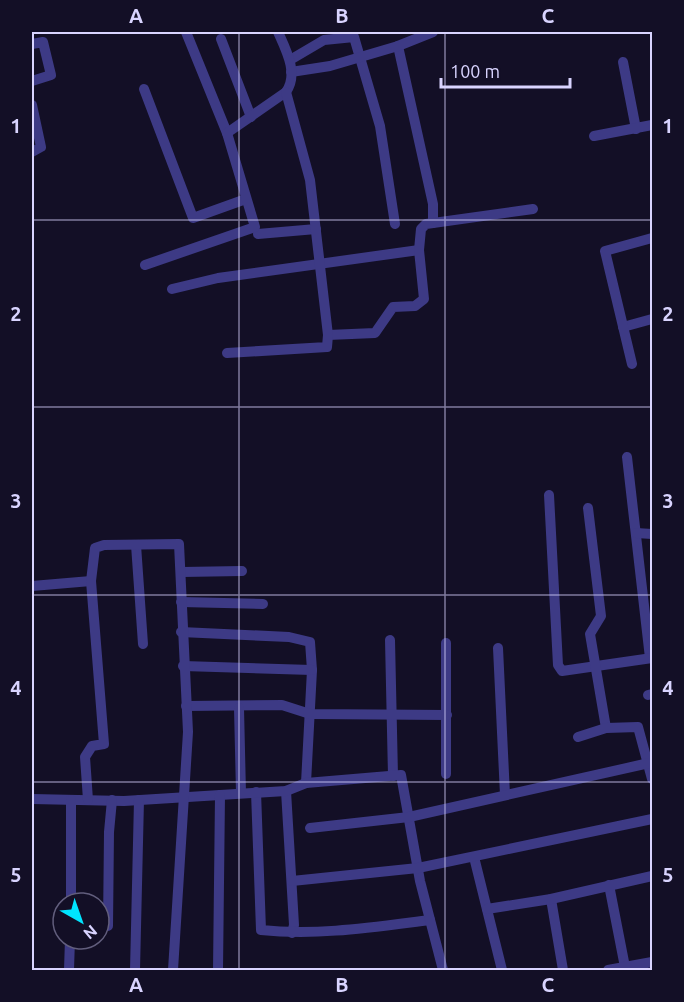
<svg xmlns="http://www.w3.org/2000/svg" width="684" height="1002" viewBox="0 0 684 1002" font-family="Ubuntu,sans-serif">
  <rect width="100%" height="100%" fill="#130f26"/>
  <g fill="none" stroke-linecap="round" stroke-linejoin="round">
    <g stroke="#3d3a85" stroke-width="10">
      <polyline points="186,32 227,133"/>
      <polyline points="221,39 251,117"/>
      <polyline points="32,44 43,42 51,75 32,81"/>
      <polyline points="398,46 433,204 433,223"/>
      <polyline points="290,60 324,40 354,37 380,126 395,224"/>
      <polyline points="623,62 636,129"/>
      <polyline points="291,72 330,66 398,46 433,32"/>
      <polyline points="144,89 193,218 246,199"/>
      <polyline points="32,105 41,147 32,152"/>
      <polyline points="594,136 652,125"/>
      <polyline points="258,234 316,229"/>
      <path d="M145 265 255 227 227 133 286 92C299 74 286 50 278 32"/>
      <polyline points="172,289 218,278 419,250"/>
      <polyline points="623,327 652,319"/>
      <polyline points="328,335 375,333 393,307 415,306 424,299 419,250 421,229 426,224 533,209"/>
      <polyline points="227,353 327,347 328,335 310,180 286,92"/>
      <polyline points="632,364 605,251 652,238"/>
      <polyline points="627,457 650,658"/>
      <polyline points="549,495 558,665 562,671 652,658"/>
      <polyline points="588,508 601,616 590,634 606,728"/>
      <polyline points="636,533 652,534"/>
      <polyline points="136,545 143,644"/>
      <polyline points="182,572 242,571"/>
      <polyline points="32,586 91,581"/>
      <polyline points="181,602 263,604"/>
      <polyline points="181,632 289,637 310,642 312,670 306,783"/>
      <polyline points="390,640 393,776"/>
      <polyline points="446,643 446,774"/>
      <polyline points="498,648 505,795"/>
      <polyline points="183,666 312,670"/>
      <polyline points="648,695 652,694"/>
      <polyline points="186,706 282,705 310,714 447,715"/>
      <polyline points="239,708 241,793"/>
      <polyline points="578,737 606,728 638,727 652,779"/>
      <polyline points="286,791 294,925 292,933"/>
      <path d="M256 792 261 930C318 936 374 927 430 920"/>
      <polyline points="32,799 124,801 286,791 306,783 401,775 420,881 443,970"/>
      <polyline points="88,800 85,757 92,746 104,744 91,581 95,548 104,545 179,544 188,732 173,970"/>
      <polyline points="310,828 409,817 649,763"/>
      <polyline points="474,857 502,970"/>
      <polyline points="292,881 418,868 652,819"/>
      <polyline points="609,885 625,967"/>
      <polyline points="551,899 563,970"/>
      <polyline points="71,903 71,800"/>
      <polyline points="487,909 551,899 652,876"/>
      <polyline points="108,926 109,832 112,800"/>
      <polyline points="69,970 70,939"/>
      <polyline points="135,970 139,800"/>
      <polyline points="218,970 220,795"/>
      <polyline points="608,970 652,962"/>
    </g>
  </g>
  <path fill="none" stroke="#d9d4ff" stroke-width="1.5" stroke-opacity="0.55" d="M239 32V970M445 32V970M32 220H652M32 407H652M32 595H652M32 782H652"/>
  <rect width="684" height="1002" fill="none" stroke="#130f26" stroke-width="66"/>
  <g transform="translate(81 921) rotate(140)"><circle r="28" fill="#130f26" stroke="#625e7d" stroke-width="1.5"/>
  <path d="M0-4.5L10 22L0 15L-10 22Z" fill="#00e5ff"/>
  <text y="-9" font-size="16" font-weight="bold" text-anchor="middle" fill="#d9d4ff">N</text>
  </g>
  <path d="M441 78v9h129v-9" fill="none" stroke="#d9d4ff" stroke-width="3"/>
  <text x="450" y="78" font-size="18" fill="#d9d4ff" stroke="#130f26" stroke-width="4.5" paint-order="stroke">100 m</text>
  <rect x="33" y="33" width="618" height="936" fill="none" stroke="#d9d4ff" stroke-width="2"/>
  <g font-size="20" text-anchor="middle" font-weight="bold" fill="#d9d4ff">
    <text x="136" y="23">A</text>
    <text x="342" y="23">B</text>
    <text x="548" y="23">C</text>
    <text x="16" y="133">1</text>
    <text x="668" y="133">1</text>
    <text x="16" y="321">2</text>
    <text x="668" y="321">2</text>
    <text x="16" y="508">3</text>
    <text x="668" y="508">3</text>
    <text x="16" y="695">4</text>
    <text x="668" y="695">4</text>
    <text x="16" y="882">5</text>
    <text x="668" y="882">5</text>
    <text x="136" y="992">A</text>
    <text x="342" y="992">B</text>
    <text x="548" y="992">C</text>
  </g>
</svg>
